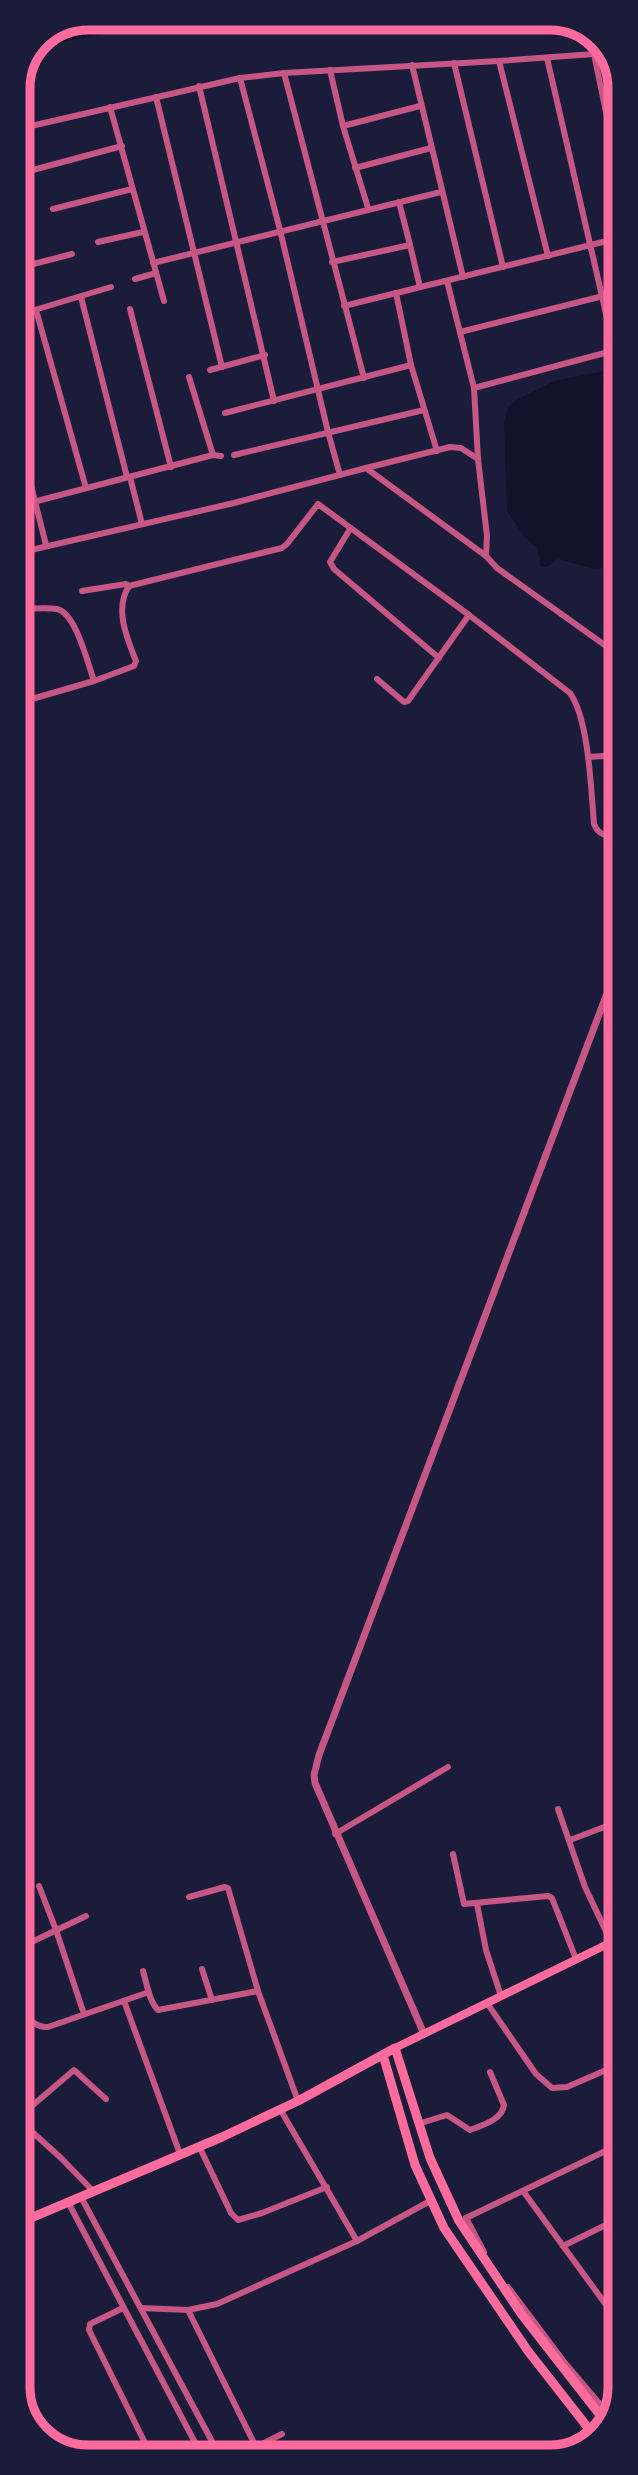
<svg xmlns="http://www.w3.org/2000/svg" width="638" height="2475" viewBox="0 0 638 2475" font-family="'Titillium Web',sans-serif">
  <rect width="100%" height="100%" fill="#1b1b3a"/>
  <g fill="#12122b">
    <polygon points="88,18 190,18 35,47 38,38"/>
    <path d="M619 368V563C598 575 580 564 558 559L547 567H541L537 547 525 538 507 511 504 421 508 407 517 400 554 381Z"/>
  </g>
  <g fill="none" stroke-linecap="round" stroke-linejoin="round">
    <polyline stroke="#12122b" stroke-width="2.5" points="563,2456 579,2446"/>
    <g stroke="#c65784" stroke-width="6">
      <polyline points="594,54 619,175"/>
      <polyline points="499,61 548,256"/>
      <polyline points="454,63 503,267"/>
      <polyline points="412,65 463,277"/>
      <polyline points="330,70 343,126 368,208"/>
      <polyline points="284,73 364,378"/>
      <polyline points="240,78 280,230 328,432 340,475"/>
      <polyline points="199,86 274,401"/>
      <polyline points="156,97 222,367"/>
      <polyline points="110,107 164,301"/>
      <polyline points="343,126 420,106"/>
      <polyline points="18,129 240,78 284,73 499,61 608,53"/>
      <polyline points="355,168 431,148"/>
      <polyline points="18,174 122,146"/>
      <polyline points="399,202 410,245"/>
      <polyline points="53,209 132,189"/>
      <polyline points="98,242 143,232"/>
      <polyline points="332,262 410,245 420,287"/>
      <polyline points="153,263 441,192"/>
      <polyline points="18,268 72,254"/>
      <polyline points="135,279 156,273"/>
      <polyline points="447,281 474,388 478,459 487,536 486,556"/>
      <polyline points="396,293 411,365 437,451"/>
      <polyline points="81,297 127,477"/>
      <polyline points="344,306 619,238"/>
      <polyline points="130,309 171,467"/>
      <polyline points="36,310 86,488"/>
      <polyline points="18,315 111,287"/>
      <polyline points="460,332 619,292"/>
      <polyline points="210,370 265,355"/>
      <polyline points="189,377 213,455"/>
      <polyline points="474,388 612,351 612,341 602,296 547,58"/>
      <polyline points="225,413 411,365"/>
      <polyline points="18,434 46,545"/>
      <polyline points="234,455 424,410"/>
      <polyline points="366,468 450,447 461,448 478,459"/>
      <polyline points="130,477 142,524"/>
      <polyline points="18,506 213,455 221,456"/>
      <polyline points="350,529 330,562 334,569 439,658"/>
      <polyline points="18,553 234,503 366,468 486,556 497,568 620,656"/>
      <polyline points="82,591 126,584 129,586"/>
      <path d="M18 609C30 609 45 607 57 609 76 613 88 664 94 681"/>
      <polyline points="377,679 404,702 408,701 469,615"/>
      <path d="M18 703 94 681 134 666 136 661C127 638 114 609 129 586L282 548 287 544 318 504 469 615 570 693C589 720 591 790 594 824 599 837 607 835 620 835"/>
      <polyline points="588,757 620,755"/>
      <polyline points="558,1809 585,1887 611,1942"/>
      <polyline points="335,1834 448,1767"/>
      <polyline points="570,1840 620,1821"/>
      <polyline points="453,1854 464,1904 548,1896 552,1898 576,1959"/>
      <polyline points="39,1886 56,1930 84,2014"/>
      <polyline points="189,1897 225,1887 228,1888 258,1991 298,2101"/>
      <polyline points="477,1904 486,1950 501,1996"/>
      <polyline points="19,1948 86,1916"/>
      <polyline points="202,1969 212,2000"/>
      <path d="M143 1971C147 1984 149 2001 158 2010L258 1991"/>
      <polyline points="124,2001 180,2154"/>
      <polyline points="487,2003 536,2074 552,2088 567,2087 620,2064"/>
      <path d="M19 2011C27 2018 37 2028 48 2027L149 1992"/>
      <polyline points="19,2117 74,2070 106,2099"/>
      <polyline points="19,2120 61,2158 93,2191"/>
      <path d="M418 2124 447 2115 470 2130C483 2125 502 2120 504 2105L490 2072"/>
      <polyline points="199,2146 231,2213 238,2220 262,2213 327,2187"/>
      <polyline points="523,2191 620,2324"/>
      <polyline points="81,2197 215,2447"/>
      <polyline points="68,2202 200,2452"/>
      <polyline points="466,2218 620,2144"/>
      <polyline points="463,2227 466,2224 466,2218 484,2252"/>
      <polyline points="357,2241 430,2201"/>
      <polyline points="563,2246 620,2218"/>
      <polyline points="508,2287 565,2363 610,2416"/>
      <polyline points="123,2308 90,2324 89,2330 152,2457"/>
      <polyline points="141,2308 188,2310 217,2304 357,2241 280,2109"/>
      <polyline points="188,2310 261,2457"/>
      <polyline points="602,2410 615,2402"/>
      <path d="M198 2457 200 2452C212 2446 222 2445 231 2457"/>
      <polyline points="236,2457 282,2434"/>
    </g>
    <polyline stroke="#c65784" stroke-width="7" points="424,2034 315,1783 314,1775 319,1755 606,996 620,973"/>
    <polyline stroke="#ff6b9d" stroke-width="8" points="395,2048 620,1938"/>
    <g stroke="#ff6b9d" stroke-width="9">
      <polyline points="383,2055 415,2165 444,2228 528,2351 596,2438"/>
      <polyline points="19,2223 222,2137 298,2101 395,2048 430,2158 459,2221 522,2315 607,2424"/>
    </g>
  </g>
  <path d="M0 0H638V2475H0ZM88 30H550A58 58 0 0 1 608 88V2387A58 58 0 0 1 550 2445H88A58 58 0 0 1 30 2387V88A58 58 0 0 1 88 30Z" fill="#1b1b3a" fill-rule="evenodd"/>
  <path fill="none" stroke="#ff6b9d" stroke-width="9" d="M88 30H550A58 58 0 0 1 608 88V2387A58 58 0 0 1 550 2445H88A58 58 0 0 1 30 2387V88A58 58 0 0 1 88 30Z"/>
</svg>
